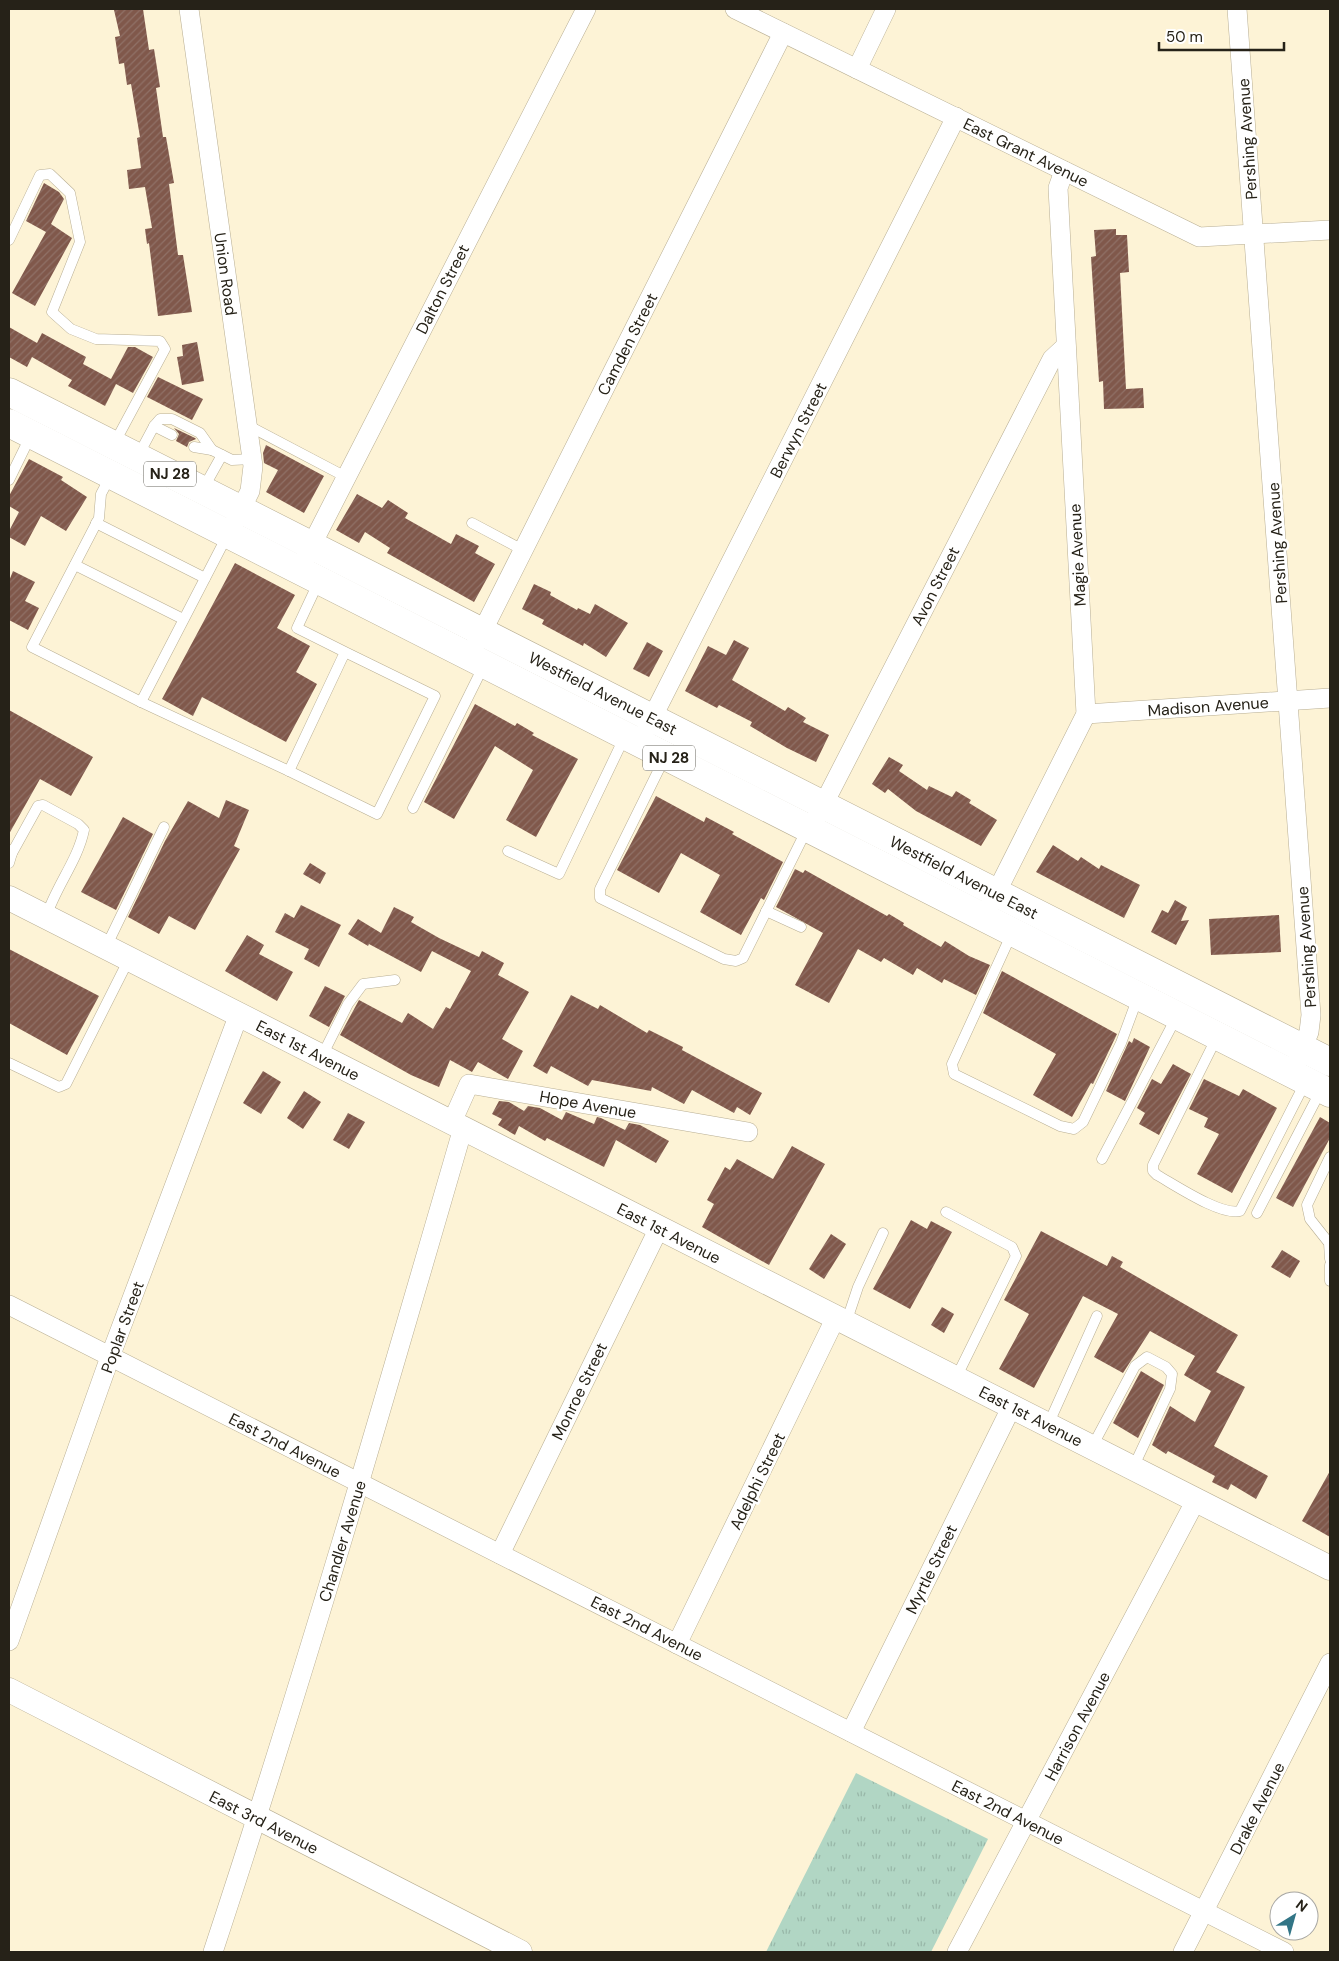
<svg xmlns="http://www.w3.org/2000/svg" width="1339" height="1961" viewBox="0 0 1339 1961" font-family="'DM Sans',sans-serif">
  <defs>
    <pattern id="park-tufts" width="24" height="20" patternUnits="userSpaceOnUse" patternTransform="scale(1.25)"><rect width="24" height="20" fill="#b1d6c4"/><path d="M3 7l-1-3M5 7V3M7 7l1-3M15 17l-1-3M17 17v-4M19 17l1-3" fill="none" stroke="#98b7a8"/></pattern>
    <pattern id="building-hatch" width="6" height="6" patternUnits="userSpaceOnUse" patternTransform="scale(1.25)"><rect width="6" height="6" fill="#80584b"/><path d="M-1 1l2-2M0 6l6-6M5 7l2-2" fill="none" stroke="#907167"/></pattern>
  </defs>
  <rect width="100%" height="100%" fill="#fdf3d6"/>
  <polygon fill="url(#park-tufts)" points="856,1773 988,1839 931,1952 766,1952"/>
  <g fill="url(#building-hatch)">
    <polygon points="120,9 143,9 149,50 154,49 160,87 156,88 163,137 166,137 174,183 169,184 178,255 183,255 192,312 158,316 149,243 147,244 145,229 152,228 145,187 129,189 127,170 141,168 137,138 140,137 131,84 127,85 124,63 119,64 115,37 120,36 114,10"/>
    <polygon points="44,183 59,192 64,199 51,224 72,238 35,306 12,293 46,232 26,221"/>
    <polygon points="1116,229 1116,235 1127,235 1129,272 1120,273 1126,389 1143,388 1144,408 1104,409 1103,381 1099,382 1091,257 1096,256 1094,230"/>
    <polygon points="9,327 37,343 42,333 86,357 83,364 111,379 128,347 135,347 153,357 133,393 116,384 105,406 68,386 72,380 32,357 27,367 9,357"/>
    <polygon points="197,342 204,381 182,385 177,357 183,356 182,345"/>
    <polygon points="158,377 203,399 192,420 147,397"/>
    <polygon points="174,428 195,438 196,439 189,442 187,447 176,441 179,434"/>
    <polygon points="266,445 324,476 304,513 266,492 278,470 264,463 263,453"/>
    <polygon points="29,459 63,477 61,480 87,497 66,531 41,516 25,546 9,537 9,531 19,512 9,506 9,496"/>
    <polygon points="357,494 382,508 388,500 408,513 405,518 451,544 456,534 479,546 475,553 495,564 474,602 387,553 390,548 365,532 359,543 336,530"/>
    <polygon points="235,563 295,595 277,628 310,646 296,672 317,684 286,742 202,697 193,716 162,699"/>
    <polygon points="13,571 35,582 25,601 39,608 28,630 9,620 9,581"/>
    <polygon points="534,584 551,592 550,595 577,610 578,608 590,614 595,604 628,623 606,657 584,643 583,646 542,624 544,620 522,609"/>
    <polygon points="734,640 749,648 732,680 785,711 788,707 806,718 803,722 829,735 816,762 787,748 750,726 752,722 719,705 717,708 685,691 708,646 726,655"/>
    <polygon points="647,642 663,651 649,677 633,669"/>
    <polygon points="475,704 515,726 517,723 534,733 532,735 578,759 536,837 506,820 533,770 495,746 454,819 424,802"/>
    <polygon points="9,710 93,757 71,796 40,779 9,834"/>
    <polygon points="889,757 903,765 899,771 927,790 929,786 952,797 956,791 971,800 969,803 997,820 981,846 916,811 888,789 885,793 872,784"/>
    <polygon points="656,796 704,822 706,817 734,832 732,834 783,862 764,900 761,898 741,935 700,912 720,875 681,853 659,893 617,870"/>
    <polygon points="226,800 249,810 234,846 240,849 195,930 169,916 159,934 128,917 165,841 188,801 219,818"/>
    <polygon points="123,817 153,834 116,910 81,892"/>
    <polygon points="1053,845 1078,861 1081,857 1099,869 1101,865 1140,885 1124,918 1036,872"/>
    <polygon points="310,863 326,873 320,884 303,874"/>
    <polygon points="795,869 803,873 805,870 887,916 889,914 904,923 903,925 941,947 945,941 969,956 990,965 976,995 944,979 942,983 917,968 913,975 884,958 881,962 858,949 829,1003 795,985 823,933 776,907"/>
    <polygon points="1175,900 1187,907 1181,921 1189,920 1176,945 1151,932 1162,910 1168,913"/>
    <polygon points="301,905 341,925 319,967 304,959 309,949 275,932 285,913 294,918"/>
    <polygon points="394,907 414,917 411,922 439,938 479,957 482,951 504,963 498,975 529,992 502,1039 523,1051 508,1079 478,1062 472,1072 450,1060 439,1087 411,1075 340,1035 359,1000 402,1023 408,1013 433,1029 446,1007 450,1009 471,971 432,951 421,972 369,944 368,946 348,934 358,919 381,933"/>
    <polygon points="1279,915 1281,952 1211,955 1209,919"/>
    <polygon points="247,935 264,945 259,954 293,972 277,1001 225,971"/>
    <polygon points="9,949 99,996 67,1055 9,1023"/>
    <polygon points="1002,971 1117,1034 1093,1084 1091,1083 1072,1117 1033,1095 1056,1054 983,1013"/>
    <polygon points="325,986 345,996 329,1027 309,1016"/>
    <polygon points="571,995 598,1009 600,1005 647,1033 649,1030 683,1047 682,1050 762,1093 750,1115 737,1107 734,1113 692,1090 684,1104 652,1087 651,1091 592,1080 588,1086 551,1066 547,1074 533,1066"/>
    <polygon points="1134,1038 1150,1047 1125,1101 1106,1091 1129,1041 1132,1043"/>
    <polygon points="1173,1064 1191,1074 1159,1135 1139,1124 1145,1113 1137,1108 1152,1079 1161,1084"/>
    <polygon points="263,1071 281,1082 261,1114 243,1103"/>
    <polygon points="1204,1079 1239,1096 1243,1089 1277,1108 1232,1193 1197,1174 1219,1134 1204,1127 1208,1118 1189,1109"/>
    <polygon points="304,1091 321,1102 303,1129 287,1118"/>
    <polygon points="499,1101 509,1102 524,1111 528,1106 540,1108 562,1120 566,1112 594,1124 597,1117 601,1118 625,1130 629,1123 640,1125 669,1141 656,1163 616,1140 604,1167 547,1138 545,1141 519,1126 515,1135 498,1125 502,1119 492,1114"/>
    <polygon points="348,1113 365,1122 349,1149 333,1140"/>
    <polygon points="1320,1117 1330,1123 1330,1138 1293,1207 1276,1198"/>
    <polygon points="792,1146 825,1164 769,1265 702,1227 714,1204 707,1200 725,1167 730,1170 737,1159 773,1179"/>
    <polygon points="911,1220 927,1229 931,1221 952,1232 910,1309 873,1289"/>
    <polygon points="1041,1231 1107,1266 1112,1256 1123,1262 1120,1267 1238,1335 1216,1372 1245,1387 1214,1446 1268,1476 1256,1499 1231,1484 1228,1490 1212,1482 1215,1476 1168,1451 1166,1454 1152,1445 1170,1406 1195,1422 1211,1391 1184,1375 1195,1356 1150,1331 1123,1373 1094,1357 1118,1314 1083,1296 1034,1388 999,1369 1029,1314 1004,1300"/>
    <polygon points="831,1234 846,1244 824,1279 809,1269"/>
    <polygon points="1282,1250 1300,1261 1290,1278 1271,1267"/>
    <polygon points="942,1307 954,1314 944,1333 931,1325"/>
    <polygon points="1141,1371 1164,1385 1138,1438 1113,1423"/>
    <polygon points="1330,1471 1330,1537 1302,1521"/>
  </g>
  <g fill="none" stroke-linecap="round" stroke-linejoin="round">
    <defs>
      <g id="service">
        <polyline points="9,240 40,175 50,174 70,193 80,242 52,312 71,329 96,339 160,341 165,349 114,444"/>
        <polyline points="247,425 346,477"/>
        <polyline points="154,426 172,435"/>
        <polyline points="194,447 212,450"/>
        <polyline points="138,456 154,426 160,419 172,419 200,433 212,450 232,460 252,459"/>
        <polyline points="111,475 101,494 99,518 32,647 141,702 289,771"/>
        <polyline points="9,480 31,435"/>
        <polyline points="203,489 222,455"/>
        <polyline points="96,523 205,578"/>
        <polyline points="472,523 523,550"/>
        <polyline points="75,565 183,619"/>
        <polyline points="319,581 297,628 345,652 289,771 377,814 435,696 345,652"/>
        <polyline points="141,702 228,534"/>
        <polyline points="665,757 600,889 600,898 724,959 736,961 743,958 807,829"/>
        <polyline points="413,808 484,665"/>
        <polyline points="9,850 12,853 9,863"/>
        <polyline points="508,851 559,874 625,736"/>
        <path d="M12 853 38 806 43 805 78 824 84 830C78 860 56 886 46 917"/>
        <polyline points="766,911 801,927"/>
        <polyline points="1012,933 952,1064 954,1074 1060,1126 1074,1129 1083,1122 1121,1043 1138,997"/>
        <polyline points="106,947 164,827"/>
        <path d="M1217 1037 1153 1165V1171L1157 1175C1175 1185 1221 1216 1240 1211L1306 1081"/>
        <polyline points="322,1056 348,1004 363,984 395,980"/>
        <polyline points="9,1063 59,1087 66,1084 129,959"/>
        <polyline points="1330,1157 1307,1205 1310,1219 1329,1243 1330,1259"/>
        <polyline points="1102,1159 1177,1016"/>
        <polyline points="946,1212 1012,1247 1016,1256 956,1378"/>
        <polyline points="1257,1213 1321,1090"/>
        <polyline points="1330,1265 1330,1281"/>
        <polyline points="846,1323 858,1287 883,1233"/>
        <polyline points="1048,1425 1097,1316"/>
        <polyline points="1092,1447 1135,1366 1147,1357 1166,1367 1172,1374 1170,1389 1133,1468"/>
      </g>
      <g id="minor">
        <polyline points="189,9 253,466 250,491 236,519"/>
        <polyline points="735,9 1199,237 1330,230"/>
        <polyline points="1237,9 1311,1015 1309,1032 1298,1058"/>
        <polyline points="857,69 886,9"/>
        <polyline points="306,556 586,9"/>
        <polyline points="477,642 783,33"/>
        <polyline points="1086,714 1330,698"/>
        <polyline points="647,728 956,117"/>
        <polyline points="818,815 1052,359 1066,346"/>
        <polyline points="991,903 1086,714 1058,188 1064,171"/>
        <polyline points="452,1122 469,1084 748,1132"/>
        <polyline points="9,1305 1284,1952"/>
        <polyline points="500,1554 659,1228"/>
        <polyline points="9,1641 110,1357 239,1014"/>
        <polyline points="677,1644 836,1317"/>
        <polyline points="851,1732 1012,1406"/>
        <path d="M213 1952C303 1680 383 1404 463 1128"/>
        <polyline points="957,1952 1196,1500"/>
        <polyline points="1183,1952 1330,1663"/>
      </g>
      <g id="tertiary">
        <polyline points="9,898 1330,1568"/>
        <polyline points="9,1690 520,1952"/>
      </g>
      <g id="primary">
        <polyline points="9,392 1330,1062"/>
        <polyline points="9,423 1330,1093"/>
      </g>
    </defs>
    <use href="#service" stroke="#b8ae93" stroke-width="11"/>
    <use href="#minor" stroke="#b8ae93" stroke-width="20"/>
    <use href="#tertiary" stroke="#b8ae93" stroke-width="25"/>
    <use href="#primary" stroke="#b8ae93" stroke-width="29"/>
    <use href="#service" stroke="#fff" stroke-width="10"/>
    <use href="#minor" stroke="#fff" stroke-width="19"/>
    <use href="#tertiary" stroke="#fff" stroke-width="24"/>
    <use href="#primary" stroke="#fff" stroke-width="28"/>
  </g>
  <g text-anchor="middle" stroke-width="5" stroke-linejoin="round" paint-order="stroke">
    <g fill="#fff" stroke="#67645d" stroke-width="1">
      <rect x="144" y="461.5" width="52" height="25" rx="4"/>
      <rect x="643" y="745.5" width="52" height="25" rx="4"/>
    </g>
    <g font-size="15" font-weight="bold" fill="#262218">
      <text x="170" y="479">NJ 28</text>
      <text x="669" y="763">NJ 28</text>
    </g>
    <g font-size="16" fill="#262218" stroke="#fff">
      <text transform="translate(1247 139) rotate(-94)" y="6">Pershing Avenue</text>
      <text transform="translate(1026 152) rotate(26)" y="6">East Grant Avenue</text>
      <text transform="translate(226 274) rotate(82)" y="6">Union Road</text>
      <text transform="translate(442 289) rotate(-63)" y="6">Dalton Street</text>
      <text transform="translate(627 344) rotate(-63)" y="6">Camden Street</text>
      <text transform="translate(798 430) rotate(-63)" y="6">Berwyn Street</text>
      <text transform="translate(1277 543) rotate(-94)" y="6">Pershing Avenue</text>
      <text transform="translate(1077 555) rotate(-93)" y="6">Magie Avenue</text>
      <text transform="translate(935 586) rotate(-63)" y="6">Avon Street</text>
      <text transform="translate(603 693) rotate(27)" y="6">Westfield Avenue East</text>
      <text transform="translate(1208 706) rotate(-4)" y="6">Madison Avenue</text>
      <text transform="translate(964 877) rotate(27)" y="6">Westfield Avenue East</text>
      <text transform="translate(1306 947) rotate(-94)" y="6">Pershing Avenue</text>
      <text transform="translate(308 1050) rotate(27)" y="6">East 1st Avenue</text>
      <text transform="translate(588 1104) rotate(10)" y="6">Hope Avenue</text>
      <text transform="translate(669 1233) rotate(27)" y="6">East 1st Avenue</text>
      <text transform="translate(122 1327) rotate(-70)" y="6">Poplar Street</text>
      <text transform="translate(579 1391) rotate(-64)" y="6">Monroe Street</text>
      <text transform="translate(1031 1416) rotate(27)" y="6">East 1st Avenue</text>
      <text transform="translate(285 1445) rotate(27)" y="6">East 2nd Avenue</text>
      <text transform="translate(757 1481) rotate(-64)" y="6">Adelphi Street</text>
      <text transform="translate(342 1541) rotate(-73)" y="6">Chandler Avenue</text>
      <text transform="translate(931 1569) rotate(-64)" y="6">Myrtle Street</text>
      <text transform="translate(647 1628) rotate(27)" y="6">East 2nd Avenue</text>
      <text transform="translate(1077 1726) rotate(-62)" y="6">Harrison Avenue</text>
      <text transform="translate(1257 1808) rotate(-63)" y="6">Drake Avenue</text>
      <text transform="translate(1008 1812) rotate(27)" y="6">East 2nd Avenue</text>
      <text transform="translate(264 1822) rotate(27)" y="6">East 3rd Avenue</text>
    </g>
  </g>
  <rect width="1339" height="1961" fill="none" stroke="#262218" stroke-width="20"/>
  <g transform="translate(1294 1916) rotate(37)"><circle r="24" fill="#ffffff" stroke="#a8a7a3"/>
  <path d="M0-4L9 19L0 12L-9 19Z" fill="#327586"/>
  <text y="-8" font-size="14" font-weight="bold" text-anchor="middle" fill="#262218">N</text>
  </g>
  <path d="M1159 42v8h125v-8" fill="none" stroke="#262218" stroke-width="2.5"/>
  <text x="1166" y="42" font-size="15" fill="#262218" stroke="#ffffff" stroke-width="4" paint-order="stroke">50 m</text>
</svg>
